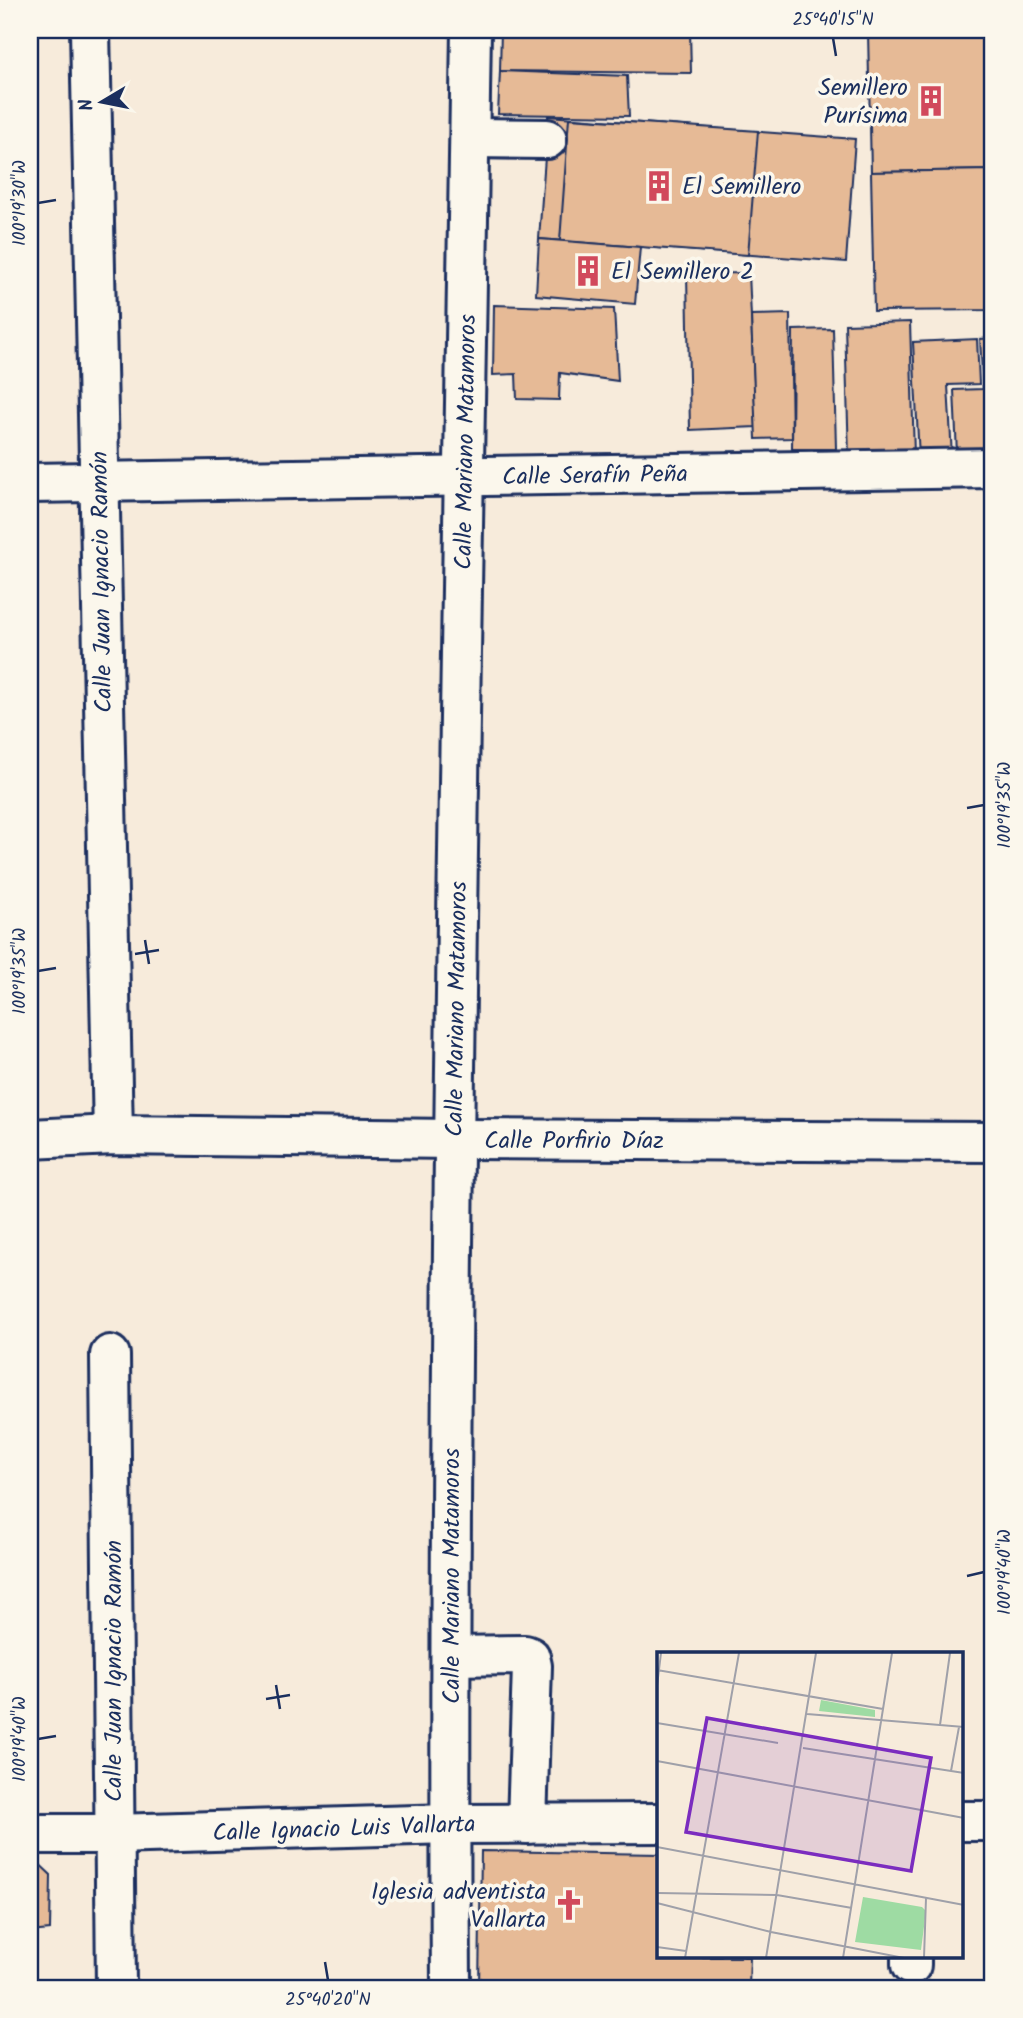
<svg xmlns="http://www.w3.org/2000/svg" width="1023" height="2018" viewBox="0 0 1023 2018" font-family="Kalam,sans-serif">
  <rect width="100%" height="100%" fill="#f7ebdb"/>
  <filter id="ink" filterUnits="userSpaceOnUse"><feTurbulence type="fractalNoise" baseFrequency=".0143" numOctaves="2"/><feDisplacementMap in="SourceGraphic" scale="14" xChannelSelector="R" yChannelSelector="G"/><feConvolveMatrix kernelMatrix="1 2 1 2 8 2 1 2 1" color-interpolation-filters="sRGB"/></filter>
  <g filter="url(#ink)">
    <g fill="#e6ba96" stroke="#1b2f5e" stroke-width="2">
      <polygon points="501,30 690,30 691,73 500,71"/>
      <polygon points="993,30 993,170 871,172 868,32"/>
      <polygon points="500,71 627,76 629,116 498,114"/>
      <polygon points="548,116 855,139 846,262 539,239"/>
      <polygon points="569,118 758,131 748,255 560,241"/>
      <polygon points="993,170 993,310 874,311 871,172"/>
      <polygon points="539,239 640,247 635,304 536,295"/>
      <polygon points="749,273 756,427 690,430 687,274"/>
      <polygon points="494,305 614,309 618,381 560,373 559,400 517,399 516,374 493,375"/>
      <polygon points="790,314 792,438 756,439 751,315"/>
      <polygon points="910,322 914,455 849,457 845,324"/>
      <polygon points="833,329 836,449 792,449 793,330"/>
      <polygon points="993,338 993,453 957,454 954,390 983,389 980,339"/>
      <polygon points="977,339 979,384 948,385 952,457 919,458 913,342"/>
      <polygon points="481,1851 659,1854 659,1957 750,1957 749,1988 479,1988"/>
      <polygon points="30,1858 33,1858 51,1875 50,1930 30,1932"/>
    </g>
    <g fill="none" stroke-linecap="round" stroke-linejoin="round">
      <defs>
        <g id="minor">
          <polyline points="90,30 113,1135"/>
          <polyline points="470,138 547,139"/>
          <polyline points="30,483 993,468"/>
          <polyline points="30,1139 113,1135 454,1139 993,1142"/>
          <polyline points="110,1355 116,1988"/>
          <polyline points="451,1656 525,1655 530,1657 532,1666 527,1824"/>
          <polyline points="962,1821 993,1821"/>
          <polyline points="30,1834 114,1834 450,1824 659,1823"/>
          <polyline points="911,1957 911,1965"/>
          <path d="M451 1988C447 1335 461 682 471 30"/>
        </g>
      </defs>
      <use href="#minor" stroke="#1b2f5e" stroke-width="44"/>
      <use href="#minor" stroke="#fbf7ec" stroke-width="38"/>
    </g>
  </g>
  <path fill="none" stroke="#1b2f5e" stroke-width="2.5" d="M833 38 836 56M38 203 56 200M967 808 984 805M145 940 149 964M135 954 159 950M38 971 56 968M967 1576 984 1572M276 1685 280 1709M266 1699 290 1695M38 1739 56 1736M325 1962 328 1980"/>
  <defs>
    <symbol id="building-bare" viewBox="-9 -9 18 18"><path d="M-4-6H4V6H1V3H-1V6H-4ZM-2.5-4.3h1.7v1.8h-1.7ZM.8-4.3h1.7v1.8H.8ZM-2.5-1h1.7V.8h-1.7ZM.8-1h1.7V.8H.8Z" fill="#d1495b" stroke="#fbf7ec" stroke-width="2.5" paint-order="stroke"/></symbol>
    <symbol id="church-bare" viewBox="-9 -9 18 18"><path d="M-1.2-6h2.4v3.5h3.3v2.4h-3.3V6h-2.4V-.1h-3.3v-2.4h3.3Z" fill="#d1495b" stroke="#fbf7ec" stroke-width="2.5" paint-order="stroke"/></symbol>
  </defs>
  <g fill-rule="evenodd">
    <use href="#building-bare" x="909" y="79" width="44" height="44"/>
    <use href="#building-bare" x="637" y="164" width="44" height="44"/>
    <use href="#building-bare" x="566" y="249" width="44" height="44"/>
    <use href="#church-bare" x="547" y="1883" width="44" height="44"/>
  </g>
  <g text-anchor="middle" stroke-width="7" stroke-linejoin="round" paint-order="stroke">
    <g font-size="24" fill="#1b2f5e" stroke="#fbf7ec" text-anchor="end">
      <text x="908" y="95">Semillero<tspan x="908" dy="28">Purísima</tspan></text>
      <text x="682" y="194" text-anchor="start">El Semillero</text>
      <text x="611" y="279" text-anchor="start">El Semillero 2</text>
      <text x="546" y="1899">Iglesia adventista<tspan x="546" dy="28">Vallarta</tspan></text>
    </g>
    <g font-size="24" fill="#1b2f5e" stroke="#fbf7ec">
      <text transform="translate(465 442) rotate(-89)" y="8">Calle Mariano Matamoros</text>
      <text transform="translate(595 475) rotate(-1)" y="8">Calle Serafín Peña</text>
      <text transform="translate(101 582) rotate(-91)" y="8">Calle Juan Ignacio Ramón</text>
      <text transform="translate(456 1009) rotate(-89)" y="8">Calle Mariano Matamoros</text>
      <text x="574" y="1148">Calle Porfirio Díaz</text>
      <text transform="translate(451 1576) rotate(-90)" y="8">Calle Mariano Matamoros</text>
      <text transform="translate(113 1671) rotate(-90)" y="8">Calle Juan Ignacio Ramón</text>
      <text transform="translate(344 1828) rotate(-2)" y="8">Calle Ignacio Luis Vallarta</text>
    </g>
  </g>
  <g transform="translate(657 1652)">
    <rect width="306" height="306" fill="#f7ebdb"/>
    <path d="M164 48 218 58V65L162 59ZM206 245 265 255 269 259 264 298 198 290Z" fill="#9edba3"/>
    <path fill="none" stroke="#9fa0a9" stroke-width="2" d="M0 18 226 57M0 34 4 1M150 62 307 75M0 71 121 91M283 73 293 1M146 96 307 121M0 109 307 166M294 119 302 75M0 195 307 253M0 241 120 243 195 256M0 251 114 280 247 306M0 295 29 299M28 306 82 1M109 306 159 1M186 306 235 1M267 306 269 246"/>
    <path fill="#7b2cbf" fill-opacity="0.15" stroke="#7b2cbf" stroke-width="3.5" d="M50 66 274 106 254 219 29 180Z"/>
    <rect width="306" height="306" fill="none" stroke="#1b2f5e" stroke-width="3.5"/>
  </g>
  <rect width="1023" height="2018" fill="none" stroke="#fbf7ec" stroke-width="77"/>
  <g transform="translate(102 102) rotate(260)" stroke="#fbf7ec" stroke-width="5" paint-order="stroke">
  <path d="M0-5L12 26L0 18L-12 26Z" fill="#1b2f5e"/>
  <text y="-10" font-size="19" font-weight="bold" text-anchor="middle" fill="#1b2f5e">N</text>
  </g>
  <rect x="38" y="38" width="946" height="1942" fill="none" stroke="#1b2f5e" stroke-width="2.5"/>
  <g font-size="18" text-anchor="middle" fill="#1b2f5e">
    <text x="833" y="25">25°40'15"N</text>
    <text transform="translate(19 203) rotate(-90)" y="6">100°19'30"W</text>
    <text transform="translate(1004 805) rotate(-90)" y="6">100°19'35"W</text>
    <text transform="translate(19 971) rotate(-90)" y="6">100°19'35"W</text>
    <text transform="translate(1004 1572) rotate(-90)" y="6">100°19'40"W</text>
    <text transform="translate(19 1739) rotate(-90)" y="6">100°19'40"W</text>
    <text x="328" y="2005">25°40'20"N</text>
  </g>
</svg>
